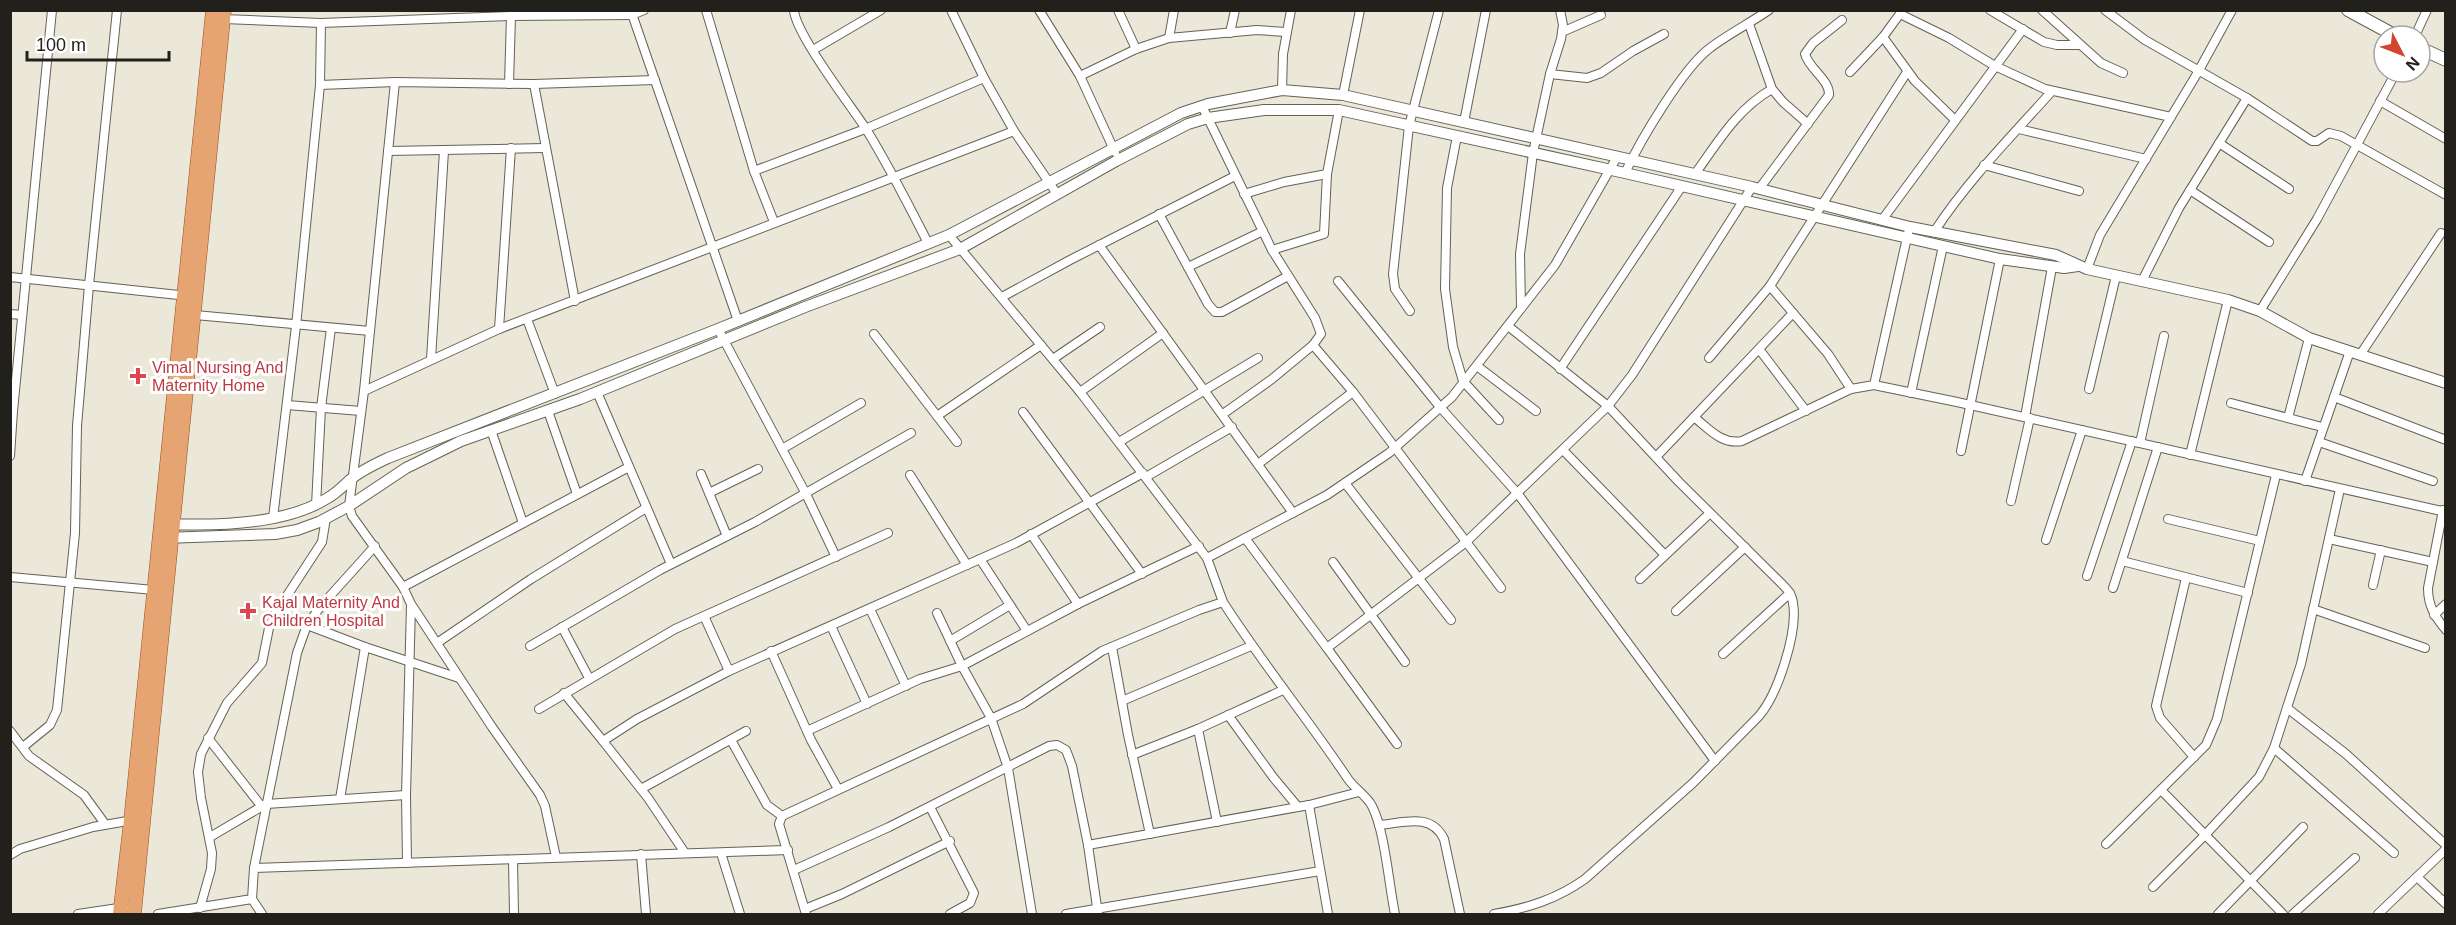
<svg xmlns="http://www.w3.org/2000/svg" width="2456" height="925" viewBox="0 0 2456 925" font-family="Helvetica,sans-serif">
  <rect width="100%" height="100%" fill="#ebe8d9"/>
  <g fill="none" stroke-linecap="round" stroke-linejoin="round">
    <defs>
      <g id="minor">
        <polyline points="706,10 754,171 774,222"/>
        <path d="M794 10C795 33 851 106 866 129 889 166 908 204 928 243"/>
        <polyline points="951,10 984,78 1014,131 1057,194"/>
        <polyline points="1039,10 1080,76 1115,152"/>
        <polyline points="1118,10 1136,49"/>
        <polyline points="1990,10 2044,42 2057,45 2079,45"/>
        <polyline points="2042,10 2101,63 2123,73"/>
        <polyline points="2105,10 2145,40 2247,98 2312,141 2317,141 2329,133 2341,136 2446,195"/>
        <polyline points="631,11 738,321"/>
        <polyline points="1900,14 1949,38 1995,66 2045,89 2171,117"/>
        <polyline points="223,19 321,23 511,16 632,15 644,10"/>
        <polyline points="1749,24 1772,89 1783,102 1808,124"/>
        <polyline points="1562,32 1601,15"/>
        <polyline points="1230,33 1235,10"/>
        <polyline points="2415,36 2427,10"/>
        <polyline points="1883,37 1915,81 1955,120"/>
        <polyline points="1169,38 1174,10"/>
        <polyline points="813,50 881,10"/>
        <polyline points="1850,72 1883,37 1902,11"/>
        <polyline points="1550,74 1587,78 1601,73 1633,51 1664,34"/>
        <polyline points="1080,76 1136,49 1169,38 1257,30 1286,32"/>
        <polyline points="395,82 364,391 349,506 352,516 403,587 411,604 492,727 540,795 545,806 556,857"/>
        <polyline points="509,84 511,16"/>
        <polyline points="534,84 575,301"/>
        <polyline points="320,85 395,82 534,84 655,80"/>
        <polyline points="1282,90 1283,54 1291,10"/>
        <polyline points="1343,95 1360,10"/>
        <polyline points="2380,101 2446,139"/>
        <polyline points="1202,106 1272,250 1315,318 1321,334 1313,345 1353,392 1501,588"/>
        <polyline points="1464,122 1486,10"/>
        <polyline points="2019,129 2146,159"/>
        <polyline points="1457,136 1447,188 1445,289 1453,347 1463,381 1499,420"/>
        <polyline points="2219,143 2289,189"/>
        <polyline points="388,151 545,148"/>
        <polyline points="1984,165 2079,191"/>
        <polyline points="754,171 865,129 984,78"/>
        <path d="M1625 173C1640 141 1683 68 1710 48 1727 35 1750 23 1769 10"/>
        <path d="M1695 174C1718 142 1737 109 1772 89"/>
        <path d="M1759 189 1829 95C1830 80 1809 69 1805 54L1813 43 1842 20"/>
        <polyline points="2190,190 2269,242"/>
        <polyline points="1244,194 1284,182 1327,174"/>
        <polyline points="1159,214 1208,304 1215,312 1222,312 1288,276"/>
        <polyline points="1882,220 2023,29"/>
        <path d="M1934 232C1968 180 2011 137 2052 91"/>
        <polyline points="949,235 1080,392 1207,558 1327,495 1389,453 1452,397 1555,265 1617,157"/>
        <polyline points="1099,245 1293,513"/>
        <polyline points="1272,250 1324,234 1327,174 1339,110"/>
        <polyline points="1188,267 1263,231"/>
        <polyline points="2087,269 2100,235 2198,72 2232,10"/>
        <polyline points="10,277 188,296"/>
        <polyline points="1338,281 1440,407 1518,494 1715,761"/>
        <polyline points="2142,281 2179,208 2247,98"/>
        <polyline points="1770,286 1828,354 1851,389"/>
        <polyline points="1002,297 1070,260 1235,176"/>
        <polyline points="1521,308 1520,254 1533,153 1550,74 1561,39 1563,25 1560,10"/>
        <polyline points="1410,311 1395,289 1393,274 1409,126 1439,10"/>
        <polyline points="2260,311 2317,219 2396,72"/>
        <polyline points="10,314 22,315"/>
        <polyline points="195,315 370,331"/>
        <polyline points="527,319 555,394"/>
        <polyline points="499,329 511,148"/>
        <polyline points="718,329 806,494 836,557"/>
        <polyline points="874,334 957,442"/>
        <polyline points="1759,349 1806,411"/>
        <polyline points="2360,355 2441,233"/>
        <polyline points="1709,358 1770,286 1907,72"/>
        <polyline points="431,359 444,151"/>
        <polyline points="1053,359 1100,327"/>
        <polyline points="1477,366 1536,411"/>
        <polyline points="1560,369 1682,186"/>
        <polyline points="1874,385 1908,233"/>
        <polyline points="2089,389 2116,276"/>
        <polyline points="364,391 499,329 1014,131"/>
        <polyline points="597,392 671,564"/>
        <polyline points="1080,392 1163,333"/>
        <polyline points="1911,393 1943,246"/>
        <polyline points="2334,397 2446,440"/>
        <polyline points="2231,403 2322,427"/>
        <polyline points="287,405 361,411"/>
        <polyline points="548,411 577,494"/>
        <polyline points="1023,412 1142,574"/>
        <polyline points="1223,414 1272,379 1313,345"/>
        <polyline points="937,416 1041,345"/>
        <polyline points="1694,417 1793,313"/>
        <polyline points="2025,417 2052,267"/>
        <polyline points="2288,418 2309,338"/>
        <polyline points="491,430 523,523"/>
        <polyline points="1119,442 1258,358"/>
        <polyline points="2319,442 2433,481"/>
        <polyline points="2140,443 2164,336"/>
        <polyline points="782,449 861,403"/>
        <polyline points="1563,450 1665,555"/>
        <polyline points="1961,451 2000,259"/>
        <polyline points="2190,455 2228,300"/>
        <polyline points="10,456 13,411 52,10"/>
        <path d="M1656 457 1694 417C1709 429 1722 445 1742 441L1851 389 1874 385 1957 402 2446 512"/>
        <polyline points="1258,464 1353,392"/>
        <polyline points="701,474 727,536"/>
        <polyline points="910,475 967,565"/>
        <polyline points="1146,477 1232,427"/>
        <polyline points="2305,481 2350,351"/>
        <polyline points="1345,483 1451,620"/>
        <polyline points="709,493 758,469"/>
        <polyline points="2011,501 2030,418"/>
        <polyline points="316,505 321,408 331,328"/>
        <path d="M2443 510 2428 588C2428 606 2435 617 2446 630"/>
        <polyline points="273,518 296,326 320,85 321,23"/>
        <polyline points="2168,519 2260,541"/>
        <polyline points="1031,534 1078,604"/>
        <polyline points="1245,538 1327,648 1466,542 1608,406 1632,375 1752,187"/>
        <polyline points="2329,539 2433,562"/>
        <polyline points="2046,540 2082,430"/>
        <polyline points="980,559 1027,631"/>
        <polyline points="2122,561 2248,593"/>
        <polyline points="1333,562 1405,662"/>
        <polyline points="2087,576 2132,441"/>
        <polyline points="10,577 154,590"/>
        <polyline points="2186,578 2156,706 2160,718 2194,757"/>
        <polyline points="1640,579 1710,513"/>
        <polyline points="2373,585 2381,550"/>
        <polyline points="403,587 629,467"/>
        <polyline points="2113,588 2158,447"/>
        <path d="M1223 602C1262 663 1308 719 1348 779 1355 789 1367 796 1372 806 1385 831 1389 886 1395 914"/>
        <polyline points="870,609 906,686"/>
        <polyline points="2313,609 2425,648"/>
        <polyline points="1676,611 1745,547"/>
        <polyline points="937,613 962,666 991,718 1008,768 1032,914"/>
        <polyline points="2434,615 2446,604"/>
        <polyline points="704,616 729,671"/>
        <polyline points="307,625 365,647 459,678"/>
        <polyline points="831,626 867,704"/>
        <polyline points="562,627 589,678"/>
        <polyline points="950,641 1010,605"/>
        <polyline points="437,643 531,579 646,508"/>
        <polyline points="530,646 660,570 755,522 911,433"/>
        <polyline points="1112,647 1128,735 1150,834"/>
        <polyline points="1327,648 1397,744"/>
        <polyline points="771,651 811,740 838,789"/>
        <polyline points="1723,654 1790,593"/>
        <polyline points="564,693 603,741"/>
        <polyline points="1122,701 1251,646"/>
        <polyline points="2287,708 2346,754 2446,845"/>
        <polyline points="539,709 675,629 888,533"/>
        <polyline points="1228,715 1273,777 1298,807"/>
        <polyline points="1198,729 1217,822"/>
        <polyline points="10,731 29,756 84,795 105,824"/>
        <polyline points="807,731 920,679 962,666 1078,604 1199,546"/>
        <polyline points="208,738 262,807"/>
        <polyline points="731,740 767,805 782,816"/>
        <polyline points="23,747 50,725 57,710 75,533 77,426 89,285 117,10"/>
        <polyline points="2274,748 2394,853"/>
        <polyline points="1132,755 1198,729 1283,690"/>
        <polyline points="641,789 746,731"/>
        <polyline points="2162,791 2283,914"/>
        <polyline points="340,799 365,647"/>
        <polyline points="1309,805 1328,914"/>
        <polyline points="930,807 974,893 970,903 950,914"/>
        <path d="M1379 825C1404 823 1431 812 1444 839L1460 914"/>
        <polyline points="210,837 266,804 406,795"/>
        <polyline points="2106,844 2206,745 2217,719 2276,475"/>
        <polyline points="1088,845 1309,805 1359,792"/>
        <polyline points="685,853 648,798 603,741 637,719 729,671 1016,543 1143,473"/>
        <polyline points="721,853 740,914"/>
        <polyline points="641,854 646,914"/>
        <polyline points="10,855 20,849 93,827 133,820"/>
        <polyline points="513,860 514,914"/>
        <polyline points="407,863 406,795 411,605"/>
        <polyline points="254,868 297,653 307,625 321,606 375,546"/>
        <polyline points="794,870 889,827 1049,746 1057,745 1066,750 1072,766 1088,845 1098,914"/>
        <polyline points="2417,877 2446,904"/>
        <polyline points="2153,887 2205,835 2259,777 2274,748 2301,664 2340,489"/>
        <polyline points="252,899 262,914"/>
        <polyline points="200,908 211,869 212,853 201,798 198,772 201,754 227,703 262,663 269,628 275,614 322,542 326,518"/>
        <polyline points="805,909 842,894 950,841"/>
        <polyline points="78,914 125,907"/>
        <polyline points="158,914 252,899 254,868 788,850"/>
        <polyline points="806,914 779,824 782,816 1023,704 1102,651 1199,610 1223,602 1207,558"/>
        <polyline points="1066,914 1320,871"/>
        <path d="M1494 914C1528 908 1557 899 1585 879L1693 783 1759 716C1778 694 1798 632 1793 603 1792 594 1787 589 1781 583L1679 482 1608 406 1508 326"/>
        <polyline points="2218,914 2303,827"/>
        <polyline points="2293,914 2355,858"/>
        <polyline points="2378,914 2446,849"/>
      </g>
      <g id="tertiary">
        <path d="M168 524C216 526 284 525 326 499 336 494 343 486 351 479 362 470 375 464 388 458L718 329 949 235 1181 113 1208 104 1282 90 1343 95 1752 187 1910 227 2056 255 2087 269 2228 300 2260 311 2309 338 2446 383"/>
        <polyline points="164,538 275,534 297,530 319,522 349,506 406,468 461,441 580,399 805,307 960,249 1116,161 1188,124 1208,118 1264,110 1339,110 1625,173 2000,259 2064,268 2078,266"/>
      </g>
      <g id="secondary">
        <polyline points="2348,10 2396,36"/>
        <polyline points="2420,48 2446,60"/>
      </g>
      <g id="primary">
        <polyline points="120,914 131,820 213,10"/>
        <polyline points="134,914 224,10"/>
      </g>
    </defs>
    <use href="#minor" stroke="#656255" stroke-width="10"/>
    <use href="#tertiary" stroke="#656255" stroke-width="12"/>
    <use href="#secondary" stroke="#656255" stroke-width="14"/>
    <use href="#primary" stroke="#974e17" stroke-width="15"/>
    <use href="#minor" stroke="#fff" stroke-width="8"/>
    <use href="#tertiary" stroke="#fff" stroke-width="10"/>
    <use href="#secondary" stroke="#fff" stroke-width="12"/>
    <use href="#primary" stroke="#e6a473" stroke-width="14"/>
  </g>
  <g fill="#e0444e" stroke="#fff" stroke-width="2">
    <path d="M135 367h6v6h6v6h-6v6h-6v-6h-6v-6h6z"/>
    <path d="M245 602h6v6h6v6h-6v6h-6v-6h-6v-6h6z"/>
  </g>
  <g text-anchor="middle" stroke-width="6" stroke-linejoin="round" paint-order="stroke">
    <g font-size="16" fill="#be3a42" stroke="#fff" text-anchor="start">
      <text x="152" y="373">Vimal Nursing And<tspan x="152" dy="18">Maternity Home</tspan></text>
      <text x="262" y="608">Kajal Maternity And<tspan x="262" dy="18">Children Hospital</tspan></text>
    </g>
  </g>
  <rect width="2456" height="925" fill="none" stroke="#21201b" stroke-width="24"/>
  <g transform="translate(2402 54) rotate(132)"><circle r="28" fill="#ffffff" stroke="#a6a6a4" stroke-width="1.5"/>
  <path d="M0-4.5L10 22L0 15L-10 22Z" fill="#d24631"/>
  <text y="-9" font-size="16" font-weight="bold" text-anchor="middle" fill="#21201b">N</text>
  </g>
  <path d="M27 51v9h142v-9" fill="none" stroke="#21201b" stroke-width="3"/>
  <text x="36" y="51" font-size="18" fill="#21201b" stroke="#ffffff" stroke-width="4.5" paint-order="stroke">100 m</text>
</svg>
